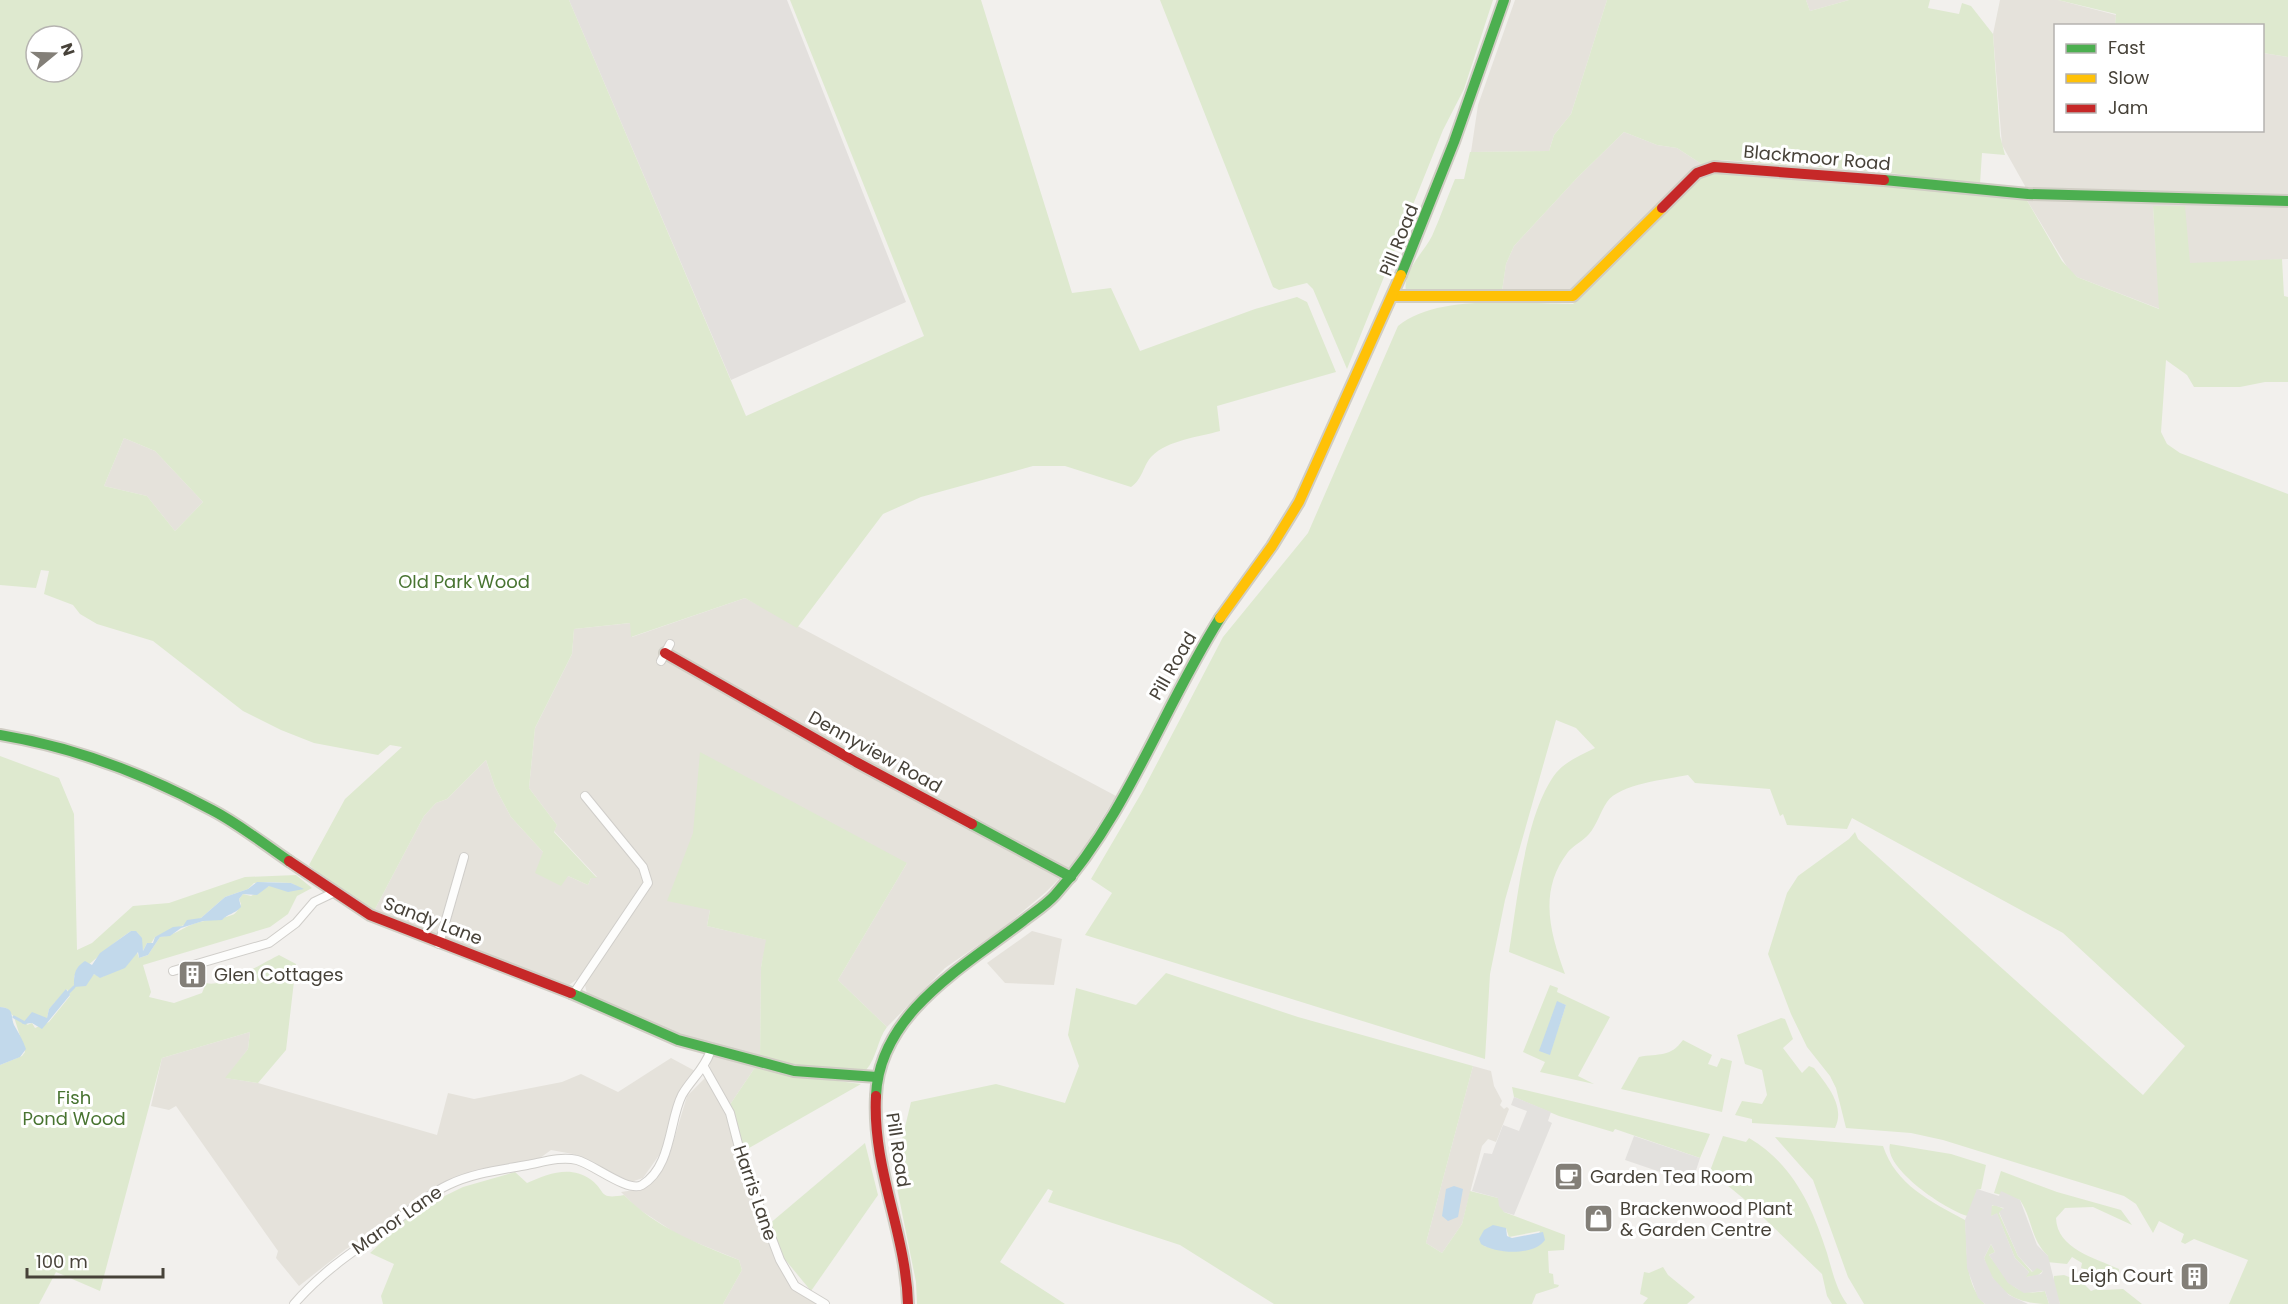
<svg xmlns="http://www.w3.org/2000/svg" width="2288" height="1304" viewBox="0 0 2288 1304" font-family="Poppins,sans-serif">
  <rect width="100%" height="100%" fill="#f2f0ed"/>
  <g fill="#e5e2db">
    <polygon points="1515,0 1607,0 1571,114 1554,135 1549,151 1471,152 1478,105"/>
    <polygon points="1806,0 1849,0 1810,11"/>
    <polygon points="2000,0 2058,0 2116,15 2115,25 2056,26 2056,130 2262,130 2263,53 2288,57 2288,259 2189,264 2184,206 2153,207 2160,309 2077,277 2069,270 2025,197 2025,186 2002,145 1993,34"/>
    <polygon points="1624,132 1657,145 1677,148 1703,165 1570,291 1502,291 1506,264 1514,246 1577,178"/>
    <polygon points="124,438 155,451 203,502 175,531 147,496 104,486"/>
    <polygon points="745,598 1116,796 1073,865 1046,892 1003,928 945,968 887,1027 838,980 907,863 710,910 707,926 767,940 761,967 760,1059 678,1035 601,1003 587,994 585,985 576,980 569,985 443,941 374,911 424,816 436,803 447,799 486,760 495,787 511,817 543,852 568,876 588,885 591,878 597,877 554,831 557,825 529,788 535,728 572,654 574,629 631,623 632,637"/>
    <polygon points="1032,931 1062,939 1054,985 1005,983 987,963"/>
    <polygon points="250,1032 248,1049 226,1078 258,1083 437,1135 448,1093 474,1099 562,1082 581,1074 618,1092 671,1058 697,1072 681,1091 667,1144 643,1178 631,1182 573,1154 551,1150 540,1158 479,1171 417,1200 377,1231 346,1249 299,1286 276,1258 278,1251 176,1106 169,1110 151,1106 162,1058"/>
    <polygon points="715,1055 756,1066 729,1106 711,1073 709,1062"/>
    <polygon points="1473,1066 1491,1071 1494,1086 1502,1101 1500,1105 1504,1109 1507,1107 1509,1109 1496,1142 1488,1139 1482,1146 1462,1224 1442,1253 1426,1243"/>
    <polygon points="705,1078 728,1114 740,1160 768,1240 789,1281 818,1304 723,1304 742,1270 739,1260 680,1236 637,1208 621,1192 641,1189 657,1177 670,1153 687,1096"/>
  </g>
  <polygon fill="#e3e0dd" points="569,0 787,0 906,302 731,380"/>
  <g fill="#dee9cf" fill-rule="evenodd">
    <path d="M0 0H569L746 416 924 336 790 0H981L1072 293 1111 288 1140 351 1255 309 1297 297 1307 302 1336 372 1217 406 1220 431C1199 437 1168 440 1152 456 1143 465 1143 479 1131 487L1065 466H1033L921 497 883 514 797 628 745 598 631 637 630 623 574 629 572 654 535 728 529 788 557 825 554 832 597 878H591L588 885 568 876 561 886 535 873 543 852 511 817 495 787 486 760 447 799 436 803 424 816 374 911 339 891 309 865 345 799 402 747 390 745 378 755 314 743 281 730 243 711 153 641 97 624 80 614 73 605 44 594 49 571 41 570 36 588 0 585ZM36 36H72V72H36ZM124 438 155 451 203 502 175 531 147 496 104 486Z"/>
    <polygon points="1160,0 1493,0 1464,89 1443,130 1347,369 1313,289 1307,283 1279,290 1273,287"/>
    <path d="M1607 0H1806L1810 11 1849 0H1930L1928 8 1959 14 1962 3 1971 6 1993 34 2000 136 2005 155 1982 153 1980 184 1882 172 1721 160 1703 165 1677 148 1657 145 1624 132 1577 178 1514 246 1506 264 1502 291H1406C1402 272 1424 252 1432 236 1440 218 1447 198 1455 179H1464L1470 152 1549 151 1554 135 1571 114Z"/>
    <polygon points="2058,0 2288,0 2288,57 2263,53 2262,26 2115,25 2116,14"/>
    <path d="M1726 170 2025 197 2062 261 2077 277 2159 309 2153 206H2185L2190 263 2282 259 2284 296 2288 297V382H2265L2240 387H2194L2187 375 2166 360 2161 432 2167 444 2180 453 2288 494V1304H2229L2248 1260 2194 1239 2185 1244 2181 1242 2184 1234 2159 1221 2153 1233 2136 1204 2124 1196 1943 1140 1911 1133 1846 1128 1836 1088 1830 1076 1807 1047 1791 1014 1768 954 1787 893 1798 876 1849 839 1855 832 1858 839 2143 1095 2185 1046 2063 933 1852 818 1847 829 1787 825 1783 814 1780 816 1770 789 1695 783 1688 775C1668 779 1619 784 1607 802 1600 812 1597 825 1589 834 1583 841 1574 845 1568 852 1538 891 1550 933 1565 974L1509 952C1517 903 1525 813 1556 773 1566 761 1581 755 1595 748L1576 728 1556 720 1505 900 1490 974 1485 1059 1085 935 1112 893 1091 879 1142 792 1223 637 1308 533 1398 326C1438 293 1523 304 1573 304L1702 175Z"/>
    <path d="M700 752 907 863 838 980 887 1027C877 1040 877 1058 866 1070L821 1069 760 1059 761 967 766 940 707 926 710 910 667 901 693 833Z"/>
    <path d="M0 756 59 778 74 814 77 950 92 943 133 906 169 903 245 877 296 875 312 888 297 896 288 914 270 927 143 965 151 992 149 997 174 1003 202 993 206 983C223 988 263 963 279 955L296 964 286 1050 258 1083 225 1078 248 1049 250 1032 162 1058 100 1291 56 1272 39 1304H0V1065L22 1056 25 1052 14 1017 6 1008 0 1007ZM268 882 291 883 295 885 269 886 251 896 243 894 239 899 241 904C239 908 236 914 232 915 220 920 209 919 196 923 183 927 174 936 160 937L148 955 139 958 137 952C122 969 123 967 102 977L94 974 82 985H74V976C94 962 109 945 131 931L138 933 143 951 147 943 150 945 155 937 201 918 225 897 248 889 254 883ZM67 989 70 996 49 1022 35 1028 32 1023 27 1025 29 1019 47 1018 49 1009Z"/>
    <path d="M1166 973 1298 1017 1473 1066 1426 1243 1442 1253 1462 1224 1470 1191 1498 1198 1504 1212 1565 1235 1564 1250 1548 1251 1549 1273 1553 1274 1554 1284 1559 1285 1558 1287 1536 1294 1532 1304H1274L1180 1245 1048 1202 1053 1191 1048 1189 1000 1262 1065 1304H917L916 1282 894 1173 911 1102 996 1084 1065 1103 1079 1066 1068 1035 1076 988 1136 1005ZM1506 1228 1509 1237 1540 1231 1532 1249 1504 1251 1484 1246Z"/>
    <path d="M1550 985 1558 988 1557 992 1610 1017 1578 1076 1594 1084 1540 1072 1545 1062 1523 1052ZM1557 1002 1566 1005 1549 1055Z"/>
    <path d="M1781 1018 1785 1019 1793 1039 1783 1048 1802 1073 1809 1066 1814 1068C1826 1084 1846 1106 1835 1128L1752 1123V1119L1735 1115 1742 1101 1762 1104 1767 1095 1762 1070 1745 1064 1737 1035Z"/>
    <path d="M1683 1040 1712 1055 1708 1064 1717 1067 1721 1058 1732 1061 1722 1112 1621 1089 1639 1057C1659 1053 1670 1058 1683 1040Z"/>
    <polygon points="756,1066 792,1075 861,1084 742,1152 729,1106"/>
    <polygon points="1512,1087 1710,1134 1700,1158 1615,1129 1613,1132 1559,1116 1514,1097"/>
    <path d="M1723 1136 1746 1142 1749 1138C1793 1164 1812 1206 1827 1253 1832 1270 1836 1289 1847 1304H1832L1827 1296 1822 1274 1744 1199 1710 1171Z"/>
    <path d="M1775 1137 1883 1146C1896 1185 1930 1201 1965 1220 1968 1249 1963 1283 1985 1304H1864L1848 1277 1813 1180Z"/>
    <polygon points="865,1143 878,1195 811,1291 783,1257 768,1225"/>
    <path d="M1890 1144 1951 1154 1986 1165 1981 1189 1977 1190 1968 1216C1947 1211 1883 1168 1890 1144Z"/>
    <path d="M2001 1171 2057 1192 2121 1210 2132 1225 2093 1207 2065 1208 2056 1218C2057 1249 2095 1258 2119 1269L2118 1276 2109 1277 2081 1268 2082 1263 2072 1257 2067 1264 2047 1262 2048 1256C2030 1238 2033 1220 2020 1200L1994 1193Z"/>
    <path d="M515 1172 527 1183C547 1174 570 1165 590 1179 607 1191 597 1200 624 1195 655 1227 698 1244 739 1260L742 1270 723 1304H383L381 1296 394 1264 370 1253 416 1210 463 1187Z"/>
    <polygon points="1995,1205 2004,1209 1999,1213 2018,1256 2032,1272 2037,1267 2043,1271 2037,1276 2025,1277 2029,1272 2015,1258 1997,1214 1991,1216 1990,1206"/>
    <path d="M1991 1244 1995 1252 1989 1255C2007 1278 2012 1298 2045 1291L2049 1304C2016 1304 1994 1292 1984 1258Z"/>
    <polygon points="1663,1267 1668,1275 1695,1297 1687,1304 1643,1304 1648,1298 1640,1294 1644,1272 1649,1273"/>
    <polygon points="2064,1275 2082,1282 2091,1291 2099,1288 2104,1290 2123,1289 2142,1304 2060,1304 2053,1284 2054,1276"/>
  </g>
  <g fill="#e3e1de" fill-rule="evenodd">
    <polygon points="1514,1097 1551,1112 1548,1121 1552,1123 1514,1215 1504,1212 1499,1206 1498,1198 1472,1191 1484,1153 1492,1154 1503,1125 1519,1131 1527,1111 1511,1105"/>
    <polygon points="1634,1136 1700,1158 1691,1186 1680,1182 1681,1179 1625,1160"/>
    <path d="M1977 1189 1999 1196 2001 1191 2020 1200 2037 1245 2048 1256 2060 1304H2049L2045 1291 2024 1293 2008 1283 1989 1255 1995 1252 1991 1244 1984 1258 1993 1278 2009 1295 2028 1304H1985L1978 1298 1967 1268 1965 1220ZM1992 1205 2004 1208 1999 1212 2018 1256 2033 1272 2037 1268 2043 1271 2041 1274 2026 1277 2029 1272 2015 1258 1997 1213 1991 1216Z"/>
  </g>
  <g fill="#c2d9eb">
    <path d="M257 882 291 883 304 889 288 892 269 886 257 895 243 894 239 899 241 907C235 914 227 914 222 920L203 921 181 928 170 936 160 937 148 955 139 958 138 952 125 968 100 978 94 974 86 986 74 987C74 975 74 968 85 961L92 965 100 953 131 931H136L142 938 143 951 147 943H153L155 937 173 927 183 926 187 920 201 918 225 897 248 889Z"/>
    <polygon points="66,989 70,995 42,1029 32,1023 22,1024 32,1012 47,1018 49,1009"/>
    <polygon points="1557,1001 1566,1005 1550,1055 1539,1051"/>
    <path d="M0 1007C15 1008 10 1015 14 1025 18 1032 23 1040 26 1049L20 1057 0 1065Z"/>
    <polygon points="1454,1186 1463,1189 1458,1217 1448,1221 1442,1216 1446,1189"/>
    <path d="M1493 1225 1506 1228 1507 1236 1512 1238 1543 1232 1545 1240C1534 1256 1496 1254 1481 1244L1479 1239 1484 1230Z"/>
  </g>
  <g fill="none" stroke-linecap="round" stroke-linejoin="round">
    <g stroke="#c2d9eb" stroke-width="3">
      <polyline points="68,993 74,987"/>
      <polyline points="14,1017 25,1023"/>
    </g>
    <defs>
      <g id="street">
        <polyline points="661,661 670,644"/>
        <polyline points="439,944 464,857"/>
        <polyline points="173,971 269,943 296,923 314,902 335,892"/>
        <polyline points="574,993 648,883 643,867 585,796"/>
        <polyline points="704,1067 730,1113 743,1163 780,1260 795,1286 825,1304"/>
        <path d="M294 1304C320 1274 349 1254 381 1232 404 1216 423 1197 448 1185 473 1173 500 1170 527 1165 543 1162 561 1156 577 1160 593 1164 628 1193 642 1185 672 1167 669 1120 682 1095 692 1078 704 1070 711 1050"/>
      </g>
      <g id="fast">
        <polyline points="1884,180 2028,194 2288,201"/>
        <polyline points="1401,275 1454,142 1504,0"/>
        <path d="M0 735C73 747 147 775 212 810 239 824 264 844 289 861"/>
        <polyline points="972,824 1071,877"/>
        <polyline points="571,993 678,1040 794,1071 877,1077"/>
        <path d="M876 1096C879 1013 965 966 1023 921 1033 913 1046 905 1055 895 1127 815 1163 708 1220 618"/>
      </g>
      <g id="slow">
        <polyline points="1394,296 1573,296 1662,208"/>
        <polyline points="1220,618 1272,546 1299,502 1401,275"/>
      </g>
      <g id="jam">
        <polyline points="1662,208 1697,173 1714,167 1884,180"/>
        <polyline points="665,653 856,762 972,824"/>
        <polyline points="289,861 370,915 571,993"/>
        <path d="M876 1096C872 1168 906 1233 908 1304"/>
      </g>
    </defs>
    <use href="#street" stroke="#d0ceca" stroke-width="10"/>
    <use href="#fast" stroke="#d0cdc4" stroke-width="14"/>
    <use href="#slow" stroke="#d0cdc4" stroke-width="14"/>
    <use href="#jam" stroke="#d0cdc4" stroke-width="14"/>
    <use href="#street" stroke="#fdfdfc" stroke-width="8"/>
    <use href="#fast" stroke="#4caf50" stroke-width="10"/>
    <use href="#slow" stroke="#ffc107" stroke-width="10"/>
    <use href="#jam" stroke="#c62828" stroke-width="10"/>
  </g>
  <defs>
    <symbol id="building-square" viewBox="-11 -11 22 22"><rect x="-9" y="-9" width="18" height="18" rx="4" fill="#837f78" stroke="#fff"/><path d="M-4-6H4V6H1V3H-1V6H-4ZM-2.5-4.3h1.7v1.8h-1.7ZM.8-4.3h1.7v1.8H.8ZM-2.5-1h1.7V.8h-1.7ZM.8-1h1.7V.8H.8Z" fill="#fff"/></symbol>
    <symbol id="cafe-square" viewBox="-11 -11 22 22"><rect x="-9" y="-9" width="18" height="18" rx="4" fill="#837f78" stroke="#fff"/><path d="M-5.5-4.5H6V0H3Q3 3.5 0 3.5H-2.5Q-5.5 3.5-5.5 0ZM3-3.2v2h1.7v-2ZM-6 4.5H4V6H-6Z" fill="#fff"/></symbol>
    <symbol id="shop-square" viewBox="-11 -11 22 22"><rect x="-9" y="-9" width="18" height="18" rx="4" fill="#837f78" stroke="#fff"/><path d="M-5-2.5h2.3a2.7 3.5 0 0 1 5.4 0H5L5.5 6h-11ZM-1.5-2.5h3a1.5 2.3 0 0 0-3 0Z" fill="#fff"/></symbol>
  </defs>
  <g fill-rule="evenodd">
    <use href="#building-square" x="176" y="958" width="33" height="33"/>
    <use href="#cafe-square" x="1552" y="1160" width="33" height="33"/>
    <use href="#shop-square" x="1582" y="1202" width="33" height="33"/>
    <use href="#building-square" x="2178" y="1260" width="33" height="33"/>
  </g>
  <g text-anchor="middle" stroke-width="6" stroke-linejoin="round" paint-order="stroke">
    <g font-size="18" fill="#474239" stroke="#fff">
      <text transform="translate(1817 158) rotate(5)" y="6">Blackmoor Road</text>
      <text transform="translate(1399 240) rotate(-68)" y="6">Pill Road</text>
      <text transform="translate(1173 666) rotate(-60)" y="6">Pill Road</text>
      <text transform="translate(875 752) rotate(29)" y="6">Dennyview Road</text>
      <text transform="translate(433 921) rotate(21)" y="6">Sandy Lane</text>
      <text transform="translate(898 1150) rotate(81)" y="6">Pill Road</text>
      <text transform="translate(755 1193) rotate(71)" y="6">Harris Lane</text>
      <text transform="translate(397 1220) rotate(-35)" y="6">Manor Lane</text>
    </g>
    <g font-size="18" fill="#487431" stroke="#fff">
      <text x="464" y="588">Old Park Wood</text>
      <text x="74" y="1104">Fish<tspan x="74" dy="21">Pond Wood</tspan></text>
    </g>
    <g font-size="18" fill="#474239" stroke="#fff" text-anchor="start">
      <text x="214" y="981">Glen Cottages</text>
      <text x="1590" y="1183">Garden Tea Room</text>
      <text x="1620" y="1215">Brackenwood Plant<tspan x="1620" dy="21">&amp; Garden Centre</tspan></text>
      <text x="2173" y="1282" text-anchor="end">Leigh Court</text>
    </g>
  </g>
  <rect x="2054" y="24" width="210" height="108" fill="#ffffff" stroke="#b5b3b0" stroke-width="1.5"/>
  <rect x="2066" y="44" width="30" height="9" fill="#4caf50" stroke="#b5b3b0" stroke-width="1.5"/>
  <text x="2108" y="54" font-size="18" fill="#474239">Fast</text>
  <rect x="2066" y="74" width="30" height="9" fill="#ffc107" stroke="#b5b3b0" stroke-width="1.5"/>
  <text x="2108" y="84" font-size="18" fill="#474239">Slow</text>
  <rect x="2066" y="104" width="30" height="9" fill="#c62828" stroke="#b5b3b0" stroke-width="1.5"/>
  <text x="2108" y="114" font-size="18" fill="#474239">Jam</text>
  <g transform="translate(54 54) rotate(71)"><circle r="28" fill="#ffffff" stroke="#b5b3b0" stroke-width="1.5"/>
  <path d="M0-4.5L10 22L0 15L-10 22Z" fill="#837f78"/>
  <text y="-9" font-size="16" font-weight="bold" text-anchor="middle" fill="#474239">N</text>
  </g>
  <path d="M27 1268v9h136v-9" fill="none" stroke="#474239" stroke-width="3"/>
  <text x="36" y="1268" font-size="18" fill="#474239" stroke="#ffffff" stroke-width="4.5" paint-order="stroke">100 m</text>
</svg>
